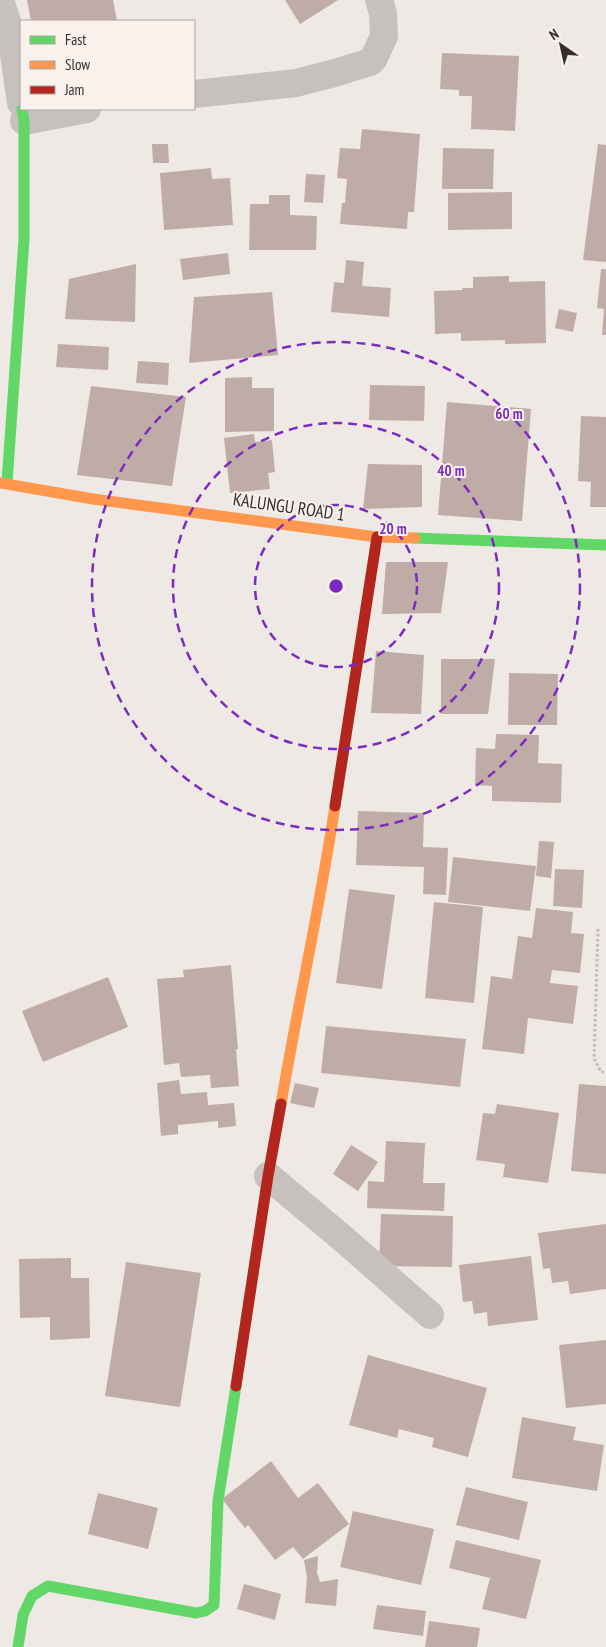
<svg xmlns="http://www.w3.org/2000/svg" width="606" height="1647" viewBox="0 0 606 1647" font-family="'PT Sans Narrow',sans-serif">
  <rect width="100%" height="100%" fill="#eee9e4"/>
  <g fill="#c0aca7">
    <polygon points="27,0 113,0 117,21 31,21"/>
    <polygon points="285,0 338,0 300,24"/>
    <polygon points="442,53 519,56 515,131 471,129 472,96 459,96 459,90 440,89"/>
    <polygon points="362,129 420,134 414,212 408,212 407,229 340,224 342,203 345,203 347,179 337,178 340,148 360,149"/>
    <polygon points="152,144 168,144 169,163 153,163"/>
    <polygon points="598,144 606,145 606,262 583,260"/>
    <polygon points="443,148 494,149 493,189 442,189"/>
    <polygon points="211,168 212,179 230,178 233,225 164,230 160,173"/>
    <polygon points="306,174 325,175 323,203 304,202"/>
    <polygon points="512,192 512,229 448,230 448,193"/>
    <polygon points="269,195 290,195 290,215 317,216 316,250 249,250 250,204 269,204"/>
    <polygon points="228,253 230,274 183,280 180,259"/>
    <polygon points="346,260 364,262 362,286 391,288 389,317 331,312 334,282 344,283"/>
    <polygon points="136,264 135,322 65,319 69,279"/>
    <polygon points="601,269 606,269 606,335 602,335 604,309 597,308"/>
    <polygon points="509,276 509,282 545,281 546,343 505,344 505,340 461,341 461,333 435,334 434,291 463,290 462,288 473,288 473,277"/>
    <polygon points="272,292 278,355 189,363 194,297"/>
    <polygon points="559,309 577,313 573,332 555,328"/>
    <polygon points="58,344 109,347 108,370 56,367"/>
    <polygon points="138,361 169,363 168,385 136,383"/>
    <polygon points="252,377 252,388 274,388 274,431 225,432 225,378"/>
    <polygon points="370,385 425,386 424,421 369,420"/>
    <polygon points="91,386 186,397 172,486 77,475"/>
    <polygon points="447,402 531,409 522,521 438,515"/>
    <polygon points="581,416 606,417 606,507 590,507 591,482 578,481"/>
    <polygon points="254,434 255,442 272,440 275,472 268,473 270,489 230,493 224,438"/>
    <polygon points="368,464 422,465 422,507 363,509"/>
    <polygon points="386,562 448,562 441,613 382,614"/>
    <polygon points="376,651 424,655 421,714 371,713"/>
    <polygon points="441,659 495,659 488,714 441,714"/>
    <polygon points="509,673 558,674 557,725 508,725"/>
    <polygon points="496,734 539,735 538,763 562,764 561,803 492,801 492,786 475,785 476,748 495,749"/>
    <polygon points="358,811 424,813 423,847 448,848 446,895 423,894 424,867 356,865"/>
    <polygon points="539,841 554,842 551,878 536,876"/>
    <polygon points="453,857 536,866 530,911 448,902"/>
    <polygon points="555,869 584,870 582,908 553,906"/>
    <polygon points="349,889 395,895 382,989 336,983"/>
    <polygon points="434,902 483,907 474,1003 425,998"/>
    <polygon points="536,908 573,912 571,933 584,934 580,973 552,970 550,983 578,986 573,1024 528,1018 524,1054 482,1049 491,976 512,979 518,936 532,938"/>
    <polygon points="231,965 238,1049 236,1049 239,1086 211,1088 210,1075 181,1077 179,1063 164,1065 157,979 184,977 183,970"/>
    <polygon points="108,977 128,1027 43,1062 22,1011"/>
    <polygon points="326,1026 466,1039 460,1087 321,1073"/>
    <polygon points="179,1080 181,1094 207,1092 208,1105 234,1103 236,1126 218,1128 218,1121 178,1125 178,1134 161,1136 157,1083"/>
    <polygon points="295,1083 319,1088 314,1108 290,1103"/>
    <polygon points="579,1084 606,1086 606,1174 571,1171"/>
    <polygon points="497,1104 559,1113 548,1183 503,1177 505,1164 476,1160 483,1113 495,1114"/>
    <polygon points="386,1141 425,1143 423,1183 445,1183 444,1211 367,1208 368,1181 384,1182"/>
    <polygon points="351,1145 378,1162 358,1191 333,1174"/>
    <polygon points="381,1214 453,1216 452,1267 379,1266"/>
    <polygon points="606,1224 606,1289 570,1294 568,1281 552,1283 550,1268 543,1269 538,1233"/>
    <polygon points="531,1256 538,1320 488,1326 487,1312 474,1314 472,1301 463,1302 459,1265"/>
    <polygon points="71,1258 71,1278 89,1278 90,1338 50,1340 50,1317 20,1318 19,1259"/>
    <polygon points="126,1262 201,1273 180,1407 105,1396"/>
    <polygon points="606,1340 606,1404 566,1408 559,1345"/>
    <polygon points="368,1355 487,1388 468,1457 432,1447 434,1438 399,1429 397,1438 349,1425"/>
    <polygon points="522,1417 576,1427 573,1440 604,1445 597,1491 512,1478"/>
    <polygon points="271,1461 298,1498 318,1483 349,1524 303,1559 293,1547 275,1560 248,1525 245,1528 222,1499"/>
    <polygon points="466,1487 528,1502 519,1540 456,1525"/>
    <polygon points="98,1493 158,1508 148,1549 88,1534"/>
    <polygon points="353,1511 434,1529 421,1585 340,1567"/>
    <polygon points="456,1540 541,1560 526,1619 482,1609 490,1578 449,1568"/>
    <polygon points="318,1556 317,1573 320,1582 338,1579 336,1606 305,1603 307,1577 304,1560"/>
    <polygon points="244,1584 281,1594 275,1620 237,1609"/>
    <polygon points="377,1605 426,1611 423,1636 373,1629"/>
    <polygon points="429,1621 480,1628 477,1647 425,1647"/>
  </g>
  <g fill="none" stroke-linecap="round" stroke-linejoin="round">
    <polyline stroke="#c0b9b5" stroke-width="3" stroke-dasharray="2.5 2.5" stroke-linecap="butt" points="598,929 594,1058 601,1072 606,1072"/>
    <g stroke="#c7c1bd" stroke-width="28">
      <polyline points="0,0 11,34 21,103"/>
      <polyline points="194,94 296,83 335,73 370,62 374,58 384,36 383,13 379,0"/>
      <polyline points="24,121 87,109"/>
      <polyline points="268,1176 341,1237 430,1315"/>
    </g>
    <g stroke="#63d668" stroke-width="11">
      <polyline points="7,483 24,239 24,121 22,109"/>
      <polyline points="415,538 606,545"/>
      <polyline points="18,1647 23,1615 32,1596 48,1586 196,1613 205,1611 214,1605 218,1501 236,1386"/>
    </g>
    <g stroke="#ff974d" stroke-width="11">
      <polyline points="0,483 93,499 377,537 415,538"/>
      <path d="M281 1104C298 1004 320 906 335 806"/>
    </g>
    <g stroke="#b3261e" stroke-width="11">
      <polyline points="335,806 377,537"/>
      <polyline points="236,1386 268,1176 281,1104"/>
    </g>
  </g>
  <g fill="none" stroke="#7b2cbf" stroke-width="2.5" stroke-dasharray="9 6">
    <circle cx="336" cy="586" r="81"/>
    <circle cx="336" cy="586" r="163"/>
    <circle cx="336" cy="586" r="244"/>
  </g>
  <g text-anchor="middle" stroke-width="4" stroke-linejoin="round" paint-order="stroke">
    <g font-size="18" fill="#382e2b" stroke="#f9f2ec">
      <text transform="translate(289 507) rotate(8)" y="6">KALUNGU ROAD 1</text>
    </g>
  </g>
  <circle cx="336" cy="586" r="8" fill="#7b2cbf" stroke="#f9f2ec" stroke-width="2.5"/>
  <g font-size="15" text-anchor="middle" font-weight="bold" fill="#7b2cbf" stroke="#f9f2ec" stroke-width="4" stroke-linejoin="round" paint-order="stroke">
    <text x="509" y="419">60 m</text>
    <text x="451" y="476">40 m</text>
    <text x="393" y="534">20 m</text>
  </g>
  <rect x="20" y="20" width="175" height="90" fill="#f9f2ec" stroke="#aca49f"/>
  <rect x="30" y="36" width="25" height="8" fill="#63d668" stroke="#aca49f"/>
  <text x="65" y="45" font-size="15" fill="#382e2b">Fast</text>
  <rect x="30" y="61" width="25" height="8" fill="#ff974d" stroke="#aca49f"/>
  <text x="65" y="70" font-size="15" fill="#382e2b">Slow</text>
  <rect x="30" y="86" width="25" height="8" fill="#b3261e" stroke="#aca49f"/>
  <text x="65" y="95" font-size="15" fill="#382e2b">Jam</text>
  <g transform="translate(561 45) rotate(326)" stroke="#f9f2ec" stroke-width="4" paint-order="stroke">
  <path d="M0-4L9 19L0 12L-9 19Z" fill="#382e2b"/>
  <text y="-8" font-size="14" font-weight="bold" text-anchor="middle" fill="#382e2b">N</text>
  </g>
</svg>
